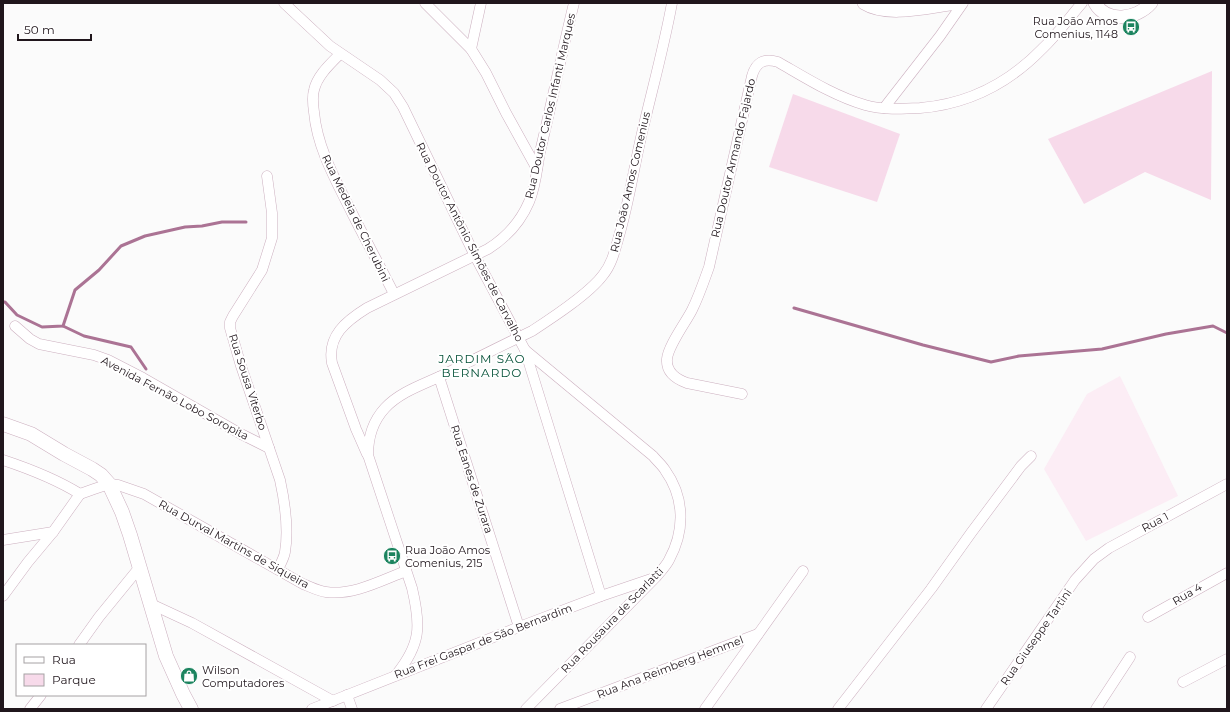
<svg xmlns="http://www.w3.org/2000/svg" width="1230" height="712" viewBox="0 0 1230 712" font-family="Montserrat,sans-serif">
  <rect width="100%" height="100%" fill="#fbfbfb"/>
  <polygon fill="#fcedf5" points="1120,376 1178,496 1086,541 1044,469 1087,394"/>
  <g fill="#f7daea">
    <polygon points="1212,71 1211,200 1145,172 1084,204 1048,139"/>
    <polygon points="793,94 900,134 877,202 769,167"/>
  </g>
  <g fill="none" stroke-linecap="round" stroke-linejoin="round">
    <g stroke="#ab7394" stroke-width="3">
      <polyline points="3,302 5,302 17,315 42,327 63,326 75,290 99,270 121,246 145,236 185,227 202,226 222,222 246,222"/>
      <polyline points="794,308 923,345 991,362 1019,356 1102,349 1166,334 1213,326 1227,333"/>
      <polyline points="63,326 84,336 131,347 146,369"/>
    </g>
    <defs>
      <g id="minor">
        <polyline points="284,3 330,46 380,80 394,93 403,107 475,256 525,350 601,596"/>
        <polyline points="425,3 471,49 486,73 506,113 537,169"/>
        <polyline points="471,49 481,3"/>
        <path d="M340 54C330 64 317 76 314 90 312 97 313 105 314 112 317 147 335 179 351 211 365 239 380 266 394 294"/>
        <polyline points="884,108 940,36 963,3"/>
        <path d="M267 176 272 213V238L262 270 233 316 230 322V328L241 366 280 480C285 503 289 528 285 552 284 558 281 563 278 569"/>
        <polyline points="15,326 30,339 39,344 94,355 108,360 143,378 241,434 269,448"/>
        <path d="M525 350 653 456C657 461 662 465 665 470 685 498 685 531 669 560 666 566 660 572 656 577L526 709"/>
        <polyline points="439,377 519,627"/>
        <path d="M742 394 687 383C676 379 666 372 667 359 668 346 686 322 692 310 699 296 704 281 709 267L752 76C756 62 764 58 778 62 806 78 834 96 865 105 882 110 902 109 920 108 969 104 1008 84 1042 49 1057 35 1069 18 1082 3"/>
        <path d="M367 454 356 429 332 363C327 336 346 321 367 308L488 249C507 237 520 223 529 202 536 186 537 168 540 152 552 102 562 52 574 3"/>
        <path d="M3 460C30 469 56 479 80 494"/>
        <polyline points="3,540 53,532"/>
        <path d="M3 596 28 562 53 532 80 494 94 489 109 484 118 485 144 494 303 584C311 587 318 591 326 592 353 596 382 580 406 571"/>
        <polyline points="151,604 192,623 333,701"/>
        <polyline points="1148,617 1227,573"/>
        <polyline points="79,645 99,617 139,568"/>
        <path d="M396 675C421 644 421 626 412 588L368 455C368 437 373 421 385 408 400 392 422 385 441 376 471 361 501 346 532 331 552 318 589 294 603 275 612 264 615 250 619 236 629 202 634 167 642 133 652 90 664 47 672 3"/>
        <polyline points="1183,682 1227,659"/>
        <polyline points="347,695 352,709"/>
        <polyline points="30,709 41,695"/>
        <polyline points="312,709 519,627 601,596 654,578"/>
        <polyline points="560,709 758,634"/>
        <polyline points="705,709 803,571"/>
        <polyline points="838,709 931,589 971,533 1021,466 1031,456"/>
        <polyline points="986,709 1075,580 1094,559 1109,548 1227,484"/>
        <polyline points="1096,709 1130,657"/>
      </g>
      <g id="tertiary">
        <path d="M864 3C888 18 930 6 957 3"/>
        <path d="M1095 3C1107 24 1137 19 1151 3"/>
      </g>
      <polyline id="secondary" points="3,424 31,434 64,454 92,469 101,475 109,484 122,512 130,535 166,656 183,694 191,709"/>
    </defs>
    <use href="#minor" stroke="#ccafbf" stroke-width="11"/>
    <use href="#tertiary" stroke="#ccafbf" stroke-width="14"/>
    <use href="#secondary" stroke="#ccafbf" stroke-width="15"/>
    <use href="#minor" stroke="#fff" stroke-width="10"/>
    <use href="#tertiary" stroke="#fff" stroke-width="13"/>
    <use href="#secondary" stroke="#fff" stroke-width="14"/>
  </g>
  <defs>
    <symbol id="bus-disc" viewBox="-11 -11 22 22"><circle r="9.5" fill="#1c845f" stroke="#fff"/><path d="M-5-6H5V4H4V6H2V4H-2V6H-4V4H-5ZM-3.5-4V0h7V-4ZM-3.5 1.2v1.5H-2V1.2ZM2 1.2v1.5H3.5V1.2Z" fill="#fff"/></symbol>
    <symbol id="shop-disc" viewBox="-11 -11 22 22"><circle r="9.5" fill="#1c845f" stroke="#fff"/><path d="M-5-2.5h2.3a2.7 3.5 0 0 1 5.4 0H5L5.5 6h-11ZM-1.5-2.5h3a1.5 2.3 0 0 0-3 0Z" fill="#fff"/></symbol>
  </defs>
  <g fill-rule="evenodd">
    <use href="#bus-disc" x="1121" y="17" width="20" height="20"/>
    <use href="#bus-disc" x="382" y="546" width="20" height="20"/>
    <use href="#shop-disc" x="179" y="666" width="20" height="20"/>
  </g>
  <g text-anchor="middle" stroke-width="4" stroke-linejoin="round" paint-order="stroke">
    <g font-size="11" fill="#20161c" stroke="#fff" text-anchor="start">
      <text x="1118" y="25" text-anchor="end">Rua João Amos<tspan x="1118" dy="13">Comenius, 1148</tspan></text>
      <text x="405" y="554">Rua João Amos<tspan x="405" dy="13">Comenius, 215</tspan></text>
      <text x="202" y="674">Wilson<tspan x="202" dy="13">Computadores</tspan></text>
    </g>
    <g font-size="11" fill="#20161c" stroke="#fff">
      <text transform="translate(550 106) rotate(-77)" y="4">Rua Doutor Carlos Infanti Marques</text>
      <text transform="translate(733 158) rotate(-77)" y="4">Rua Doutor Armando Fajardo</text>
      <text transform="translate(630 182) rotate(-77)" y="4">Rua João Amos Comenius</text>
      <text transform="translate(356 218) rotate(64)" y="4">Rua Medeia de Cherubini</text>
      <text transform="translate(470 242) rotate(63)" y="4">Rua Doutor Antônio Simões de Carvalho</text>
      <text transform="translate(248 382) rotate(72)" y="4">Rua Sousa Viterbo</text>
      <text transform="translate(175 398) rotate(28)" y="4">Avenida Fernão Lobo Soropita</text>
      <text transform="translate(472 479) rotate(72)" y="4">Rua Eanes de Zurara</text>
      <text transform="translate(1155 522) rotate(-28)" y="4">Rua 1</text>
      <text transform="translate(234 544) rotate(29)" y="4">Rua Durval Martins de Siqueira</text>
      <text transform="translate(1187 594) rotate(-30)" y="4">Rua 4</text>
      <text transform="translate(612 620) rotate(-46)" y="4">Rua Rousaura de Scarlatti</text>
      <text transform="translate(1036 637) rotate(-55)" y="4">Rua Giuseppe Tartini</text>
      <text transform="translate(483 641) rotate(-21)" y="4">Rua Frei Gaspar de São Bernardim</text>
      <text transform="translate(670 667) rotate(-21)" y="4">Rua Ana Reimberg Hemmel</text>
    </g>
    <g font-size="12" letter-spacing="1" fill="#055138" stroke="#fff">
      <text x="482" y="363">JARDIM SÃO<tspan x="482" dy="14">BERNARDO</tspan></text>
    </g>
  </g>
  <rect width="1230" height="712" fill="none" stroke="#20161c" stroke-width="8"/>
  <rect x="16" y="644" width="130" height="52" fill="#ffffff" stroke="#a6a2a4"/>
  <rect x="24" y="657" width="20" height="6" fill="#ffffff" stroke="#a6a2a4"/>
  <text x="52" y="664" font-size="12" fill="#20161c">Rua</text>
  <rect x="24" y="674" width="20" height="12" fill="#f7daea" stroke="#a6a2a4"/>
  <text x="52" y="684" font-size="12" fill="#20161c">Parque</text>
  <path d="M18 34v6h73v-6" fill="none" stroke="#20161c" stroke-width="2"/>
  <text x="24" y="34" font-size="12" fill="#20161c" stroke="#ffffff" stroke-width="3" paint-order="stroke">50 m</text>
</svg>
